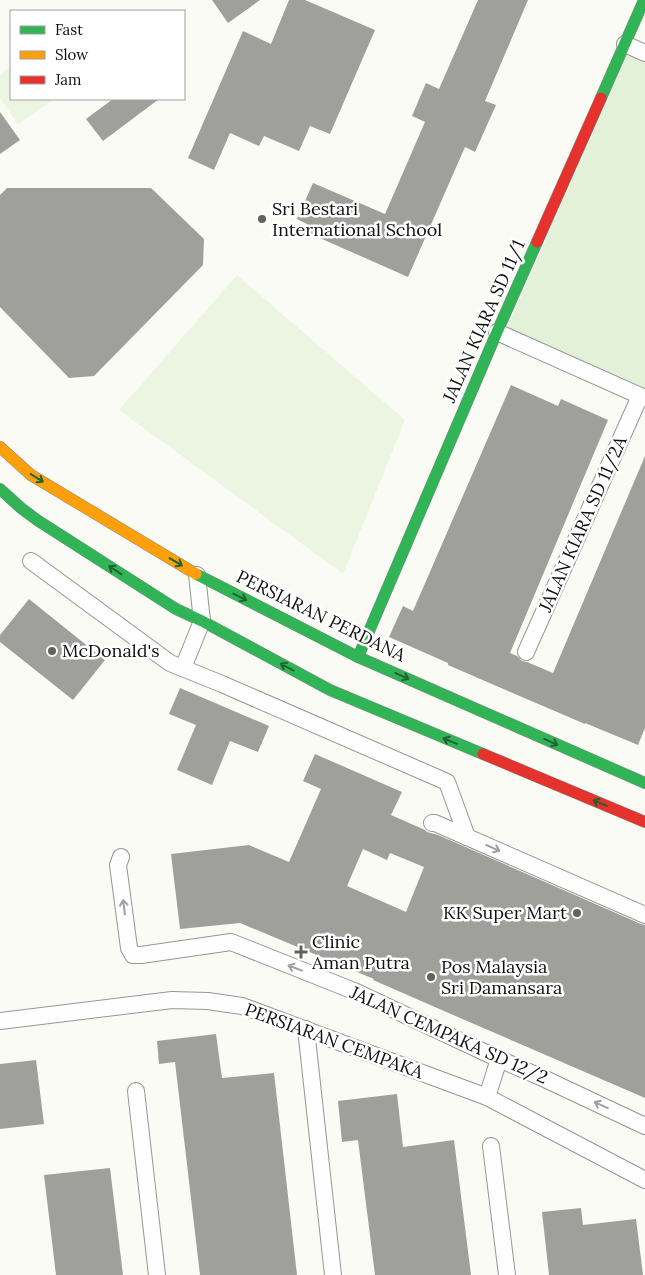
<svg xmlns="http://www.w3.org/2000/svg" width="645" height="1275" viewBox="0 0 645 1275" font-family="Lora,serif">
  <rect width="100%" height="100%" fill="#fbfbf6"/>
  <polygon fill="#e2f1d7" points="629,51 645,59 645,392 506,330"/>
  <g fill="#ecf5e1">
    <polygon points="11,66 11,99 54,99 18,124 0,98 0,74"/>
    <polygon points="237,275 405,420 343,574 119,410"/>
  </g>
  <g fill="#9f9f9b" fill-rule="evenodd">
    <polygon points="212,0 260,0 228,23"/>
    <polygon points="289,0 305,0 375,30 330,134 310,126 299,151 264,136 259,146 230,133 214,170 188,158 243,31 271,44"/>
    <polygon points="478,0 528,0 485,101 496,105 475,152 465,147 408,277 304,231 307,224 297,219 313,183 385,214 425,122 412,116 426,83 439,89"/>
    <polygon points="113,99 159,99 103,141 86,119"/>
    <polygon points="0,112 20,140 0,154"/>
    <polygon points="7,188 151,188 204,239 203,265 94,376 69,378 0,307 0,195"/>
    <polygon points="511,385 558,406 561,399 608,420 510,653 517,656 522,661 527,662 553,673 645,456 645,728 638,745 585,723 585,724 508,691 448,665 448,663 389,637 403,606 413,611"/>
    <polygon points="29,599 105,660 73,700 0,642 0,635"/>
    <polygon points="180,688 269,726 258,752 230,741 212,785 177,770 196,725 169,714"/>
    <path d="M315 754 402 792 391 815 425 830 427 832 438 835 641 924 645 925V1098L444 1011 373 980 374 979 240 923 180 929 171 854 249 845 289 862 321 789 303 781ZM363 849 387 860 390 853 424 867 406 912 347 886Z"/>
    <polygon points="216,1034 222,1078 274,1073 297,1275 200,1275 175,1062 159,1064 157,1041"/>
    <polygon points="36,1060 44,1124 0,1129 0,1064"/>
    <polygon points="397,1094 403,1147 454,1140 471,1275 375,1275 358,1140 342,1142 338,1101"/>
    <polygon points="110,1168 123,1275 56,1275 44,1175"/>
    <polygon points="581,1208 583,1225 636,1219 643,1275 549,1275 542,1212"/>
  </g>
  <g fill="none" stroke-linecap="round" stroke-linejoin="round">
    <defs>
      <g id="street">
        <polyline points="625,44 645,53"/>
        <polyline points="497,332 645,398"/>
        <polyline points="31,561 170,663 222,684 447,782 467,837"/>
        <polyline points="526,652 640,396"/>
        <polyline points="183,668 202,621 197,575"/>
        <polyline points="432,823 435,823 645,915"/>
        <polyline points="121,857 118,865 129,948 133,955 141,955 231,942 354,991 499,1059 545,1079 645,1126"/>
        <polyline points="0,1021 172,1000 208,1001 242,1006 487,1097 645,1180"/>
        <polyline points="306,1029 333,1275"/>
        <polyline points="136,1091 157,1275"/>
        <polyline points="487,1097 499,1059"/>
        <polyline points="491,1146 507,1275"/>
      </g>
      <g id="fast">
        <polyline points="601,98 644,0"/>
        <polyline points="0,489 21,508 37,520 176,609 202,621 330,690 483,754"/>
        <polyline points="196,574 358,657 645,783"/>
        <polyline points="358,657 497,332 537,242"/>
      </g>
      <polyline id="slow" points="0,447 31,475 196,574"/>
      <g id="jam">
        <polyline points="537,242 601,98"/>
        <polyline points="483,754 645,822"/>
      </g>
    </defs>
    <use href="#street" stroke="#969694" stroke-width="18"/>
    <use href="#fast" stroke="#8c8c8a" stroke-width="12"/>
    <use href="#slow" stroke="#8c8c8a" stroke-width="12"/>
    <use href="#jam" stroke="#8c8c8a" stroke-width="12"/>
    <use href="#street" stroke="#fefefe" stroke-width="16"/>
    <use href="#fast" stroke="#30b455" stroke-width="11"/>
    <use href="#slow" stroke="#ff9f0a" stroke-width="11"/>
    <use href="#jam" stroke="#e5322d" stroke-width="11"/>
  </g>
  <defs><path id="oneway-shaft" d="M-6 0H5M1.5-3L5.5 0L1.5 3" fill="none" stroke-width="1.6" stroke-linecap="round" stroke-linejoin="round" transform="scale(1.25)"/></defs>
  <g stroke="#206232">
    <use href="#oneway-shaft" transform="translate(37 478) rotate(32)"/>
    <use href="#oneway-shaft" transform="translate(176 562) rotate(31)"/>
    <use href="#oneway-shaft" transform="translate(115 570) rotate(-147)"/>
    <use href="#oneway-shaft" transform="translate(240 597) rotate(27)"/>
    <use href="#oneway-shaft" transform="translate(287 667) rotate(-152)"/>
    <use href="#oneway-shaft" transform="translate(402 676) rotate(24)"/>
    <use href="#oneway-shaft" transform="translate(450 741) rotate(-157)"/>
    <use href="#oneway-shaft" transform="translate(551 742) rotate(24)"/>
    <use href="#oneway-shaft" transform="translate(600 803) rotate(-157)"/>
  </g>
  <g stroke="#9f9f9f">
    <use href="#oneway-shaft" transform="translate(493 848) rotate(24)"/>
    <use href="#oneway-shaft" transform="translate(124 907) rotate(-97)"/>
    <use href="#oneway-shaft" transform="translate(295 968) rotate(-159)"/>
    <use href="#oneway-shaft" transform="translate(601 1105) rotate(-155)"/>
  </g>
  <g fill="#626260" stroke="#fff" stroke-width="2">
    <circle cx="262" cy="219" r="5"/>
    <circle cx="52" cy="651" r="5"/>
    <circle cx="577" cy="913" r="5"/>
    <path d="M298.5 944.5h5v5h5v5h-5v5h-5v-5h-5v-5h5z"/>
    <circle cx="431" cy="977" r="5"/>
  </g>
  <g text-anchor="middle" stroke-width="5" stroke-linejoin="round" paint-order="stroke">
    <g font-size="18" fill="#101010" stroke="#fff" text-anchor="start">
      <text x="272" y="215">Sri Bestari<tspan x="272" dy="21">International School</tspan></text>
      <text x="62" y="657">McDonald's</text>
      <text x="567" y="919" text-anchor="end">KK Super Mart</text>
      <text x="312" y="948">Clinic<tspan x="312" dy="21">Aman Putra</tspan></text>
      <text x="441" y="973">Pos Malaysia<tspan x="441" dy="21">Sri Damansara</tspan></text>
    </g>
    <g font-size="18" fill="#101010" stroke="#fff">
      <text transform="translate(484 321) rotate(-66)" y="6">JALAN KIARA SD 11/1</text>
      <text transform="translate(583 524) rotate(-66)" y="6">JALAN KIARA SD 11/2A</text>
      <text transform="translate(321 616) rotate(26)" y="6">PERSIARAN PERDANA</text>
      <text transform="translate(449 1035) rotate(24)" y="6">JALAN CEMPAKA SD 12/2</text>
      <text transform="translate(334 1041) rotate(20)" y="6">PERSIARAN CEMPAKA</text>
    </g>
  </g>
  <rect x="10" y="10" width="175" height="90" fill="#ffffff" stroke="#9f9f9f"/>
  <rect x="20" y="26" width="25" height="8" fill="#30b455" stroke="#9f9f9f"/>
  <text x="55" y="35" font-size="15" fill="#101010">Fast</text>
  <rect x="20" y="51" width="25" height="8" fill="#ff9f0a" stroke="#9f9f9f"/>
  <text x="55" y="60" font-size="15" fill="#101010">Slow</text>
  <rect x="20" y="76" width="25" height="8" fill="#e5322d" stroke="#9f9f9f"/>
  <text x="55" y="85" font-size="15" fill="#101010">Jam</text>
</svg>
